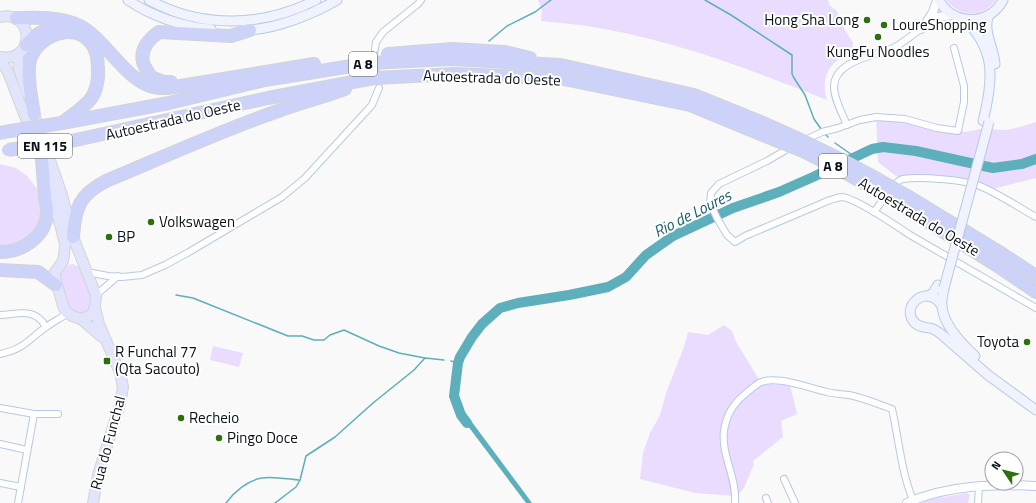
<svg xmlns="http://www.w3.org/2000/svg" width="1036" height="503" viewBox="0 0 1036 503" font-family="'Titillium Web',sans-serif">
  <rect width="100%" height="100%" fill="#f9f9f9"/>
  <g fill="#e9dcff">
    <path d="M538 0H828L830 6 837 11 842 25 853 43 852 52C848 55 843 56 838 60 825 69 822 85 827 100 754 71 682 43 604 29 584 25 562 23 541 21L542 11Z"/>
    <path d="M946 0H996C983 18 959 17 946 0Z"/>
    <polygon points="876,117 905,119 966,132 980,129 1006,130 1020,127 1036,122 1036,178 989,190 963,183 902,179 896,176 878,162"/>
    <polygon points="0,164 16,168 27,176 45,199 46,215 30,243 0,251"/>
    <path d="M73 264 82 268 84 271 93 302 92 308 81 316 69 309 60 278C60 270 64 265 73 264Z"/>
    <polygon points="724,325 732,331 736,342 762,384 790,385 797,414 781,421 783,437 753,461 754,464 744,488 737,496 695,493 640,479 643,453 650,433 660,415 666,393 684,347 688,332 708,335"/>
    <polygon points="213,346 243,353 239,367 210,360"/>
    <polygon points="967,493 970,495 968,503 922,503 933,499"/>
  </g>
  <polygon fill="#5dafbc" points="463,410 524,492 532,503 526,503 458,413"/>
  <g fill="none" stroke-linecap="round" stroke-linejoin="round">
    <g stroke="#5dafbc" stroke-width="1.5">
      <polyline points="705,0 731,15 792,55 792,74 794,78 805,95 814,119 821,129"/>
      <polyline points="489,41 507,26 535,12 551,0"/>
      <polyline points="824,133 828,137"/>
      <polyline points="835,143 855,157"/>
      <polyline points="176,295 193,298 288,336 302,336 314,340 324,340 330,335 344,330 379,346 399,353 425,358"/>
      <polyline points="451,361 458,363"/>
      <path d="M226 503C234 492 248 480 262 478 272 476 288 479 299 480"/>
      <polyline points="275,503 296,487 300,480 306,456 335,437 373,403 414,370 425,358 444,360"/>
    </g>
    <polyline stroke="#5dafbc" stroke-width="10" points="467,423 461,415 454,396 458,363 460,357 472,337 482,324 500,308 518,303 569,295 608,287 626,277 646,255 673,236 733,208 779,192 813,177 872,149 883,147 916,151 993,168 1022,164 1036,159"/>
    <polyline stroke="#d5d6d8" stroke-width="6" stroke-dasharray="6 3" stroke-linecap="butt" points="375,49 379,88"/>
    <defs>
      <g id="minor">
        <polyline points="375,49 376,42 383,32 418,4 421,0"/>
        <path d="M847 125C842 113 834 99 834 87 834 60 876 56 895 47 904 42 912 35 921 29"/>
        <polyline points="803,141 822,132 838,128 860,120 876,117 905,119 937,128 958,131 964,102 964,86 954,48"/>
        <path d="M791 147 767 161 719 184 711 193 710 203 717 218 727 235 735 242 745 236 830 200C834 199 839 197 842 197 856 198 898 227 910 235L1036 308"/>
        <path d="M892 189C895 184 898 180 903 179 921 176 964 180 980 186 999 194 1018 207 1036 217"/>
        <polyline points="874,212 886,196"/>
        <polyline points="87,272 108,276 122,277 142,275 165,265 189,252 282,197 305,178 372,105 379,88"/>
        <polyline points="96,295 118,276"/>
        <path d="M0 315C19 314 35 307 46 327"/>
        <path d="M0 354C24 349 28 340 46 327 53 322 61 318 68 313"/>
        <polyline points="0,408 34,414 58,414"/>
        <polyline points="0,444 27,450"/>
        <polyline points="784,479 795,503"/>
        <polyline points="0,483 21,487"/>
        <polyline points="766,498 768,503"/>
        <polyline points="18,503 34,414"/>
        <path d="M735 503C737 478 721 455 724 431 726 416 733 404 744 395 749 391 754 386 759 383 775 374 811 389 827 392 834 394 842 394 849 395 864 398 878 404 892 409 899 440 901 471 913 500"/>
        <polyline points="978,503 979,486"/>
      </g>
      <g id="tertiary">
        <polyline points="926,23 933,12 937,0"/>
        <polyline points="921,29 938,17 953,15"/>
        <path d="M907 503C947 485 993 484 1036 486"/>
      </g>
      <g id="secondary">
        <path d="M128 0C151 16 183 27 211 29"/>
        <path d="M149 0C202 29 263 27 316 0"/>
        <path d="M939 0C952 26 990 26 1003 0"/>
        <path d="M989 15C982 30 994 48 995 64"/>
        <path d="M964 19C997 50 993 81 983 121"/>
        <path d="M245 30C274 30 313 14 337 0"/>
        <path d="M944 288C943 294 941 301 942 307 944 326 962 344 975 356"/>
        <polyline points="928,296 933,293 938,285"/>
        <path d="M942 306C927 282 899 307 915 323 920 328 927 327 933 329 936 330 938 332 941 334L988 375 1036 410"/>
      </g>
      <g id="primary">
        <path d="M0 17C35 10 36 63 0 57"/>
        <polyline points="17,55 19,69 27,93"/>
        <polyline points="0,59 8,72 42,160 61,228 65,244 64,255 63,261 55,272 55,277 63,306 66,312 72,316 81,319 87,317 92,314 95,307 96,295 73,237 62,195 36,120"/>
        <polyline points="81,319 102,337"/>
        <polyline points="93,503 98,475 120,404 123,387 120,373 99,324 95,307"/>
      </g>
      <g id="motorway">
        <path d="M16 18C36 18 61 16 80 26 106 40 124 79 153 87 157 88 163 88 168 88L314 64"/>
        <path d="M26 45C35 35 44 27 59 29"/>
        <polyline points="388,54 452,49 505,52 530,58"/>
        <path d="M171 82H164L151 77C149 73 144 67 143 62 140 49 149 39 159 32L231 36 250 30"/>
        <path d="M34 115C32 100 26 75 30 60 37 36 73 21 91 43 97 50 98 61 98 69 99 80 96 93 89 101 81 109 72 116 63 122"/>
        <polyline points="62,123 169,103 265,80 370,63 451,59 561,65 694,95 763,123"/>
        <polyline points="0,133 10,131"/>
        <polyline points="71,141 268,98 374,78 454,74 559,78 690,105 758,133"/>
        <polyline points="909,197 1004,255 1036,276"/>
        <polyline points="904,207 996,265 1036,292"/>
        <path d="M73 237C75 208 79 195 106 181 164 157 222 130 281 110 302 102 324 97 345 89"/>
        <path d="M0 252C24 252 48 235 47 209 47 205 45 201 45 197 44 184 43 172 42 160"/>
        <polyline points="0,270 38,272 56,285"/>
      </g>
    </defs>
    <use href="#minor" stroke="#b6cae5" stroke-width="8"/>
    <use href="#tertiary" stroke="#b6cae5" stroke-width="10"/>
    <use href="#secondary" stroke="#b6cae5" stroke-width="11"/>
    <use href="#primary" stroke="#d3d4d6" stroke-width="12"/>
    <use href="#motorway" stroke="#d3d4d6" stroke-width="14"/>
    <use href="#minor" stroke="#fff" stroke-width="6"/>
    <use href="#tertiary" stroke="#fff" stroke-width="8"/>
    <use href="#secondary" stroke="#f0f2fd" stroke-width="9"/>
    <use href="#primary" stroke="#e1e4fb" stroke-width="10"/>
    <use href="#motorway" stroke="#cdd2f9" stroke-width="12"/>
    <defs>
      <polyline id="secondary-bridge" points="944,288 989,122"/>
      <g id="motorway-bridge">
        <path d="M763 123C814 145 861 169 909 197"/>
        <polyline points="10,131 62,123"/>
        <polyline points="758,133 803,151 846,173 904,207"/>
        <polyline points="8,150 71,141"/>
      </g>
    </defs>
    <use href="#secondary-bridge" stroke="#b6cae5" stroke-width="11" stroke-linecap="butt"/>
    <use href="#motorway-bridge" stroke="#d3d4d6" stroke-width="14" stroke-linecap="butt"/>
    <use href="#secondary-bridge" stroke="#f0f2fd" stroke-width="9"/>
    <use href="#motorway-bridge" stroke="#cdd2f9" stroke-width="12"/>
  </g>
  <g fill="#2b700d" stroke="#fff" stroke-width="1.5">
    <circle cx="867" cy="20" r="4"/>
    <circle cx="884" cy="25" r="4"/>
    <circle cx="878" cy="37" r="4"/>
    <circle cx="151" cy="222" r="4"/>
    <circle cx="109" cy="237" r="4"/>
    <circle cx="1027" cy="342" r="4"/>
    <rect x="103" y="357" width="8" height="8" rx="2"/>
    <circle cx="181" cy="418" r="4"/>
    <circle cx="219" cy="438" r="4"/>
  </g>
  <g text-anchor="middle" stroke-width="4" stroke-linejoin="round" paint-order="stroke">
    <g fill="#fff" stroke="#54585f" stroke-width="1">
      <rect x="349" y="52" width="28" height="24" rx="3"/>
      <rect x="18" y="134" width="54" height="24" rx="3"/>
      <rect x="819" y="154" width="28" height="24" rx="3"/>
    </g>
    <g font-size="14" font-weight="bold" fill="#0a101a">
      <text x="363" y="69">A 8</text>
      <text x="45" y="151">EN 115</text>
      <text x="833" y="171">A 8</text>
    </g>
    <g font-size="15" fill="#0a101a" stroke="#fff" text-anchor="start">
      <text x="859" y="25" text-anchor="end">Hong Sha Long</text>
      <text x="892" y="30">LoureShopping</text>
      <text x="878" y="57" text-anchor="middle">KungFu Noodles</text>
      <text x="159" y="227">Volkswagen</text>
      <text x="117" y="242">BP</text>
      <text x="1019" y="347" text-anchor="end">Toyota</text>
      <text x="115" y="357">R Funchal 77<tspan x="115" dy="17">(Qta Sacouto)</tspan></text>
      <text x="189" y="423">Recheio</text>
      <text x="227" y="443">Pingo Doce</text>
    </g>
    <g font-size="15" fill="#0a101a" stroke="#fff">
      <text transform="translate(492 78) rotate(2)" y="5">Autoestrada do Oeste</text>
      <text transform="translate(173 120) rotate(-13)" y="5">Autoestrada do Oeste</text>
      <text transform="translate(919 217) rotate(31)" y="5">Autoestrada do Oeste</text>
      <text transform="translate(108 443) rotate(-75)" y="5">Rua do Funchal</text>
    </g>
    <g font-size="16" font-style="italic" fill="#1b5f69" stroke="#fff">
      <text transform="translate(692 213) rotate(-27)" y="6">Rio de Loures</text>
    </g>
  </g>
  <g transform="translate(1004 471) rotate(305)"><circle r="19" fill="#ffffff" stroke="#9d9fa3"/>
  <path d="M0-3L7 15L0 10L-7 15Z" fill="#2b700d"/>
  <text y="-6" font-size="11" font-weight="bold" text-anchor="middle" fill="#0a101a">N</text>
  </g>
</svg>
